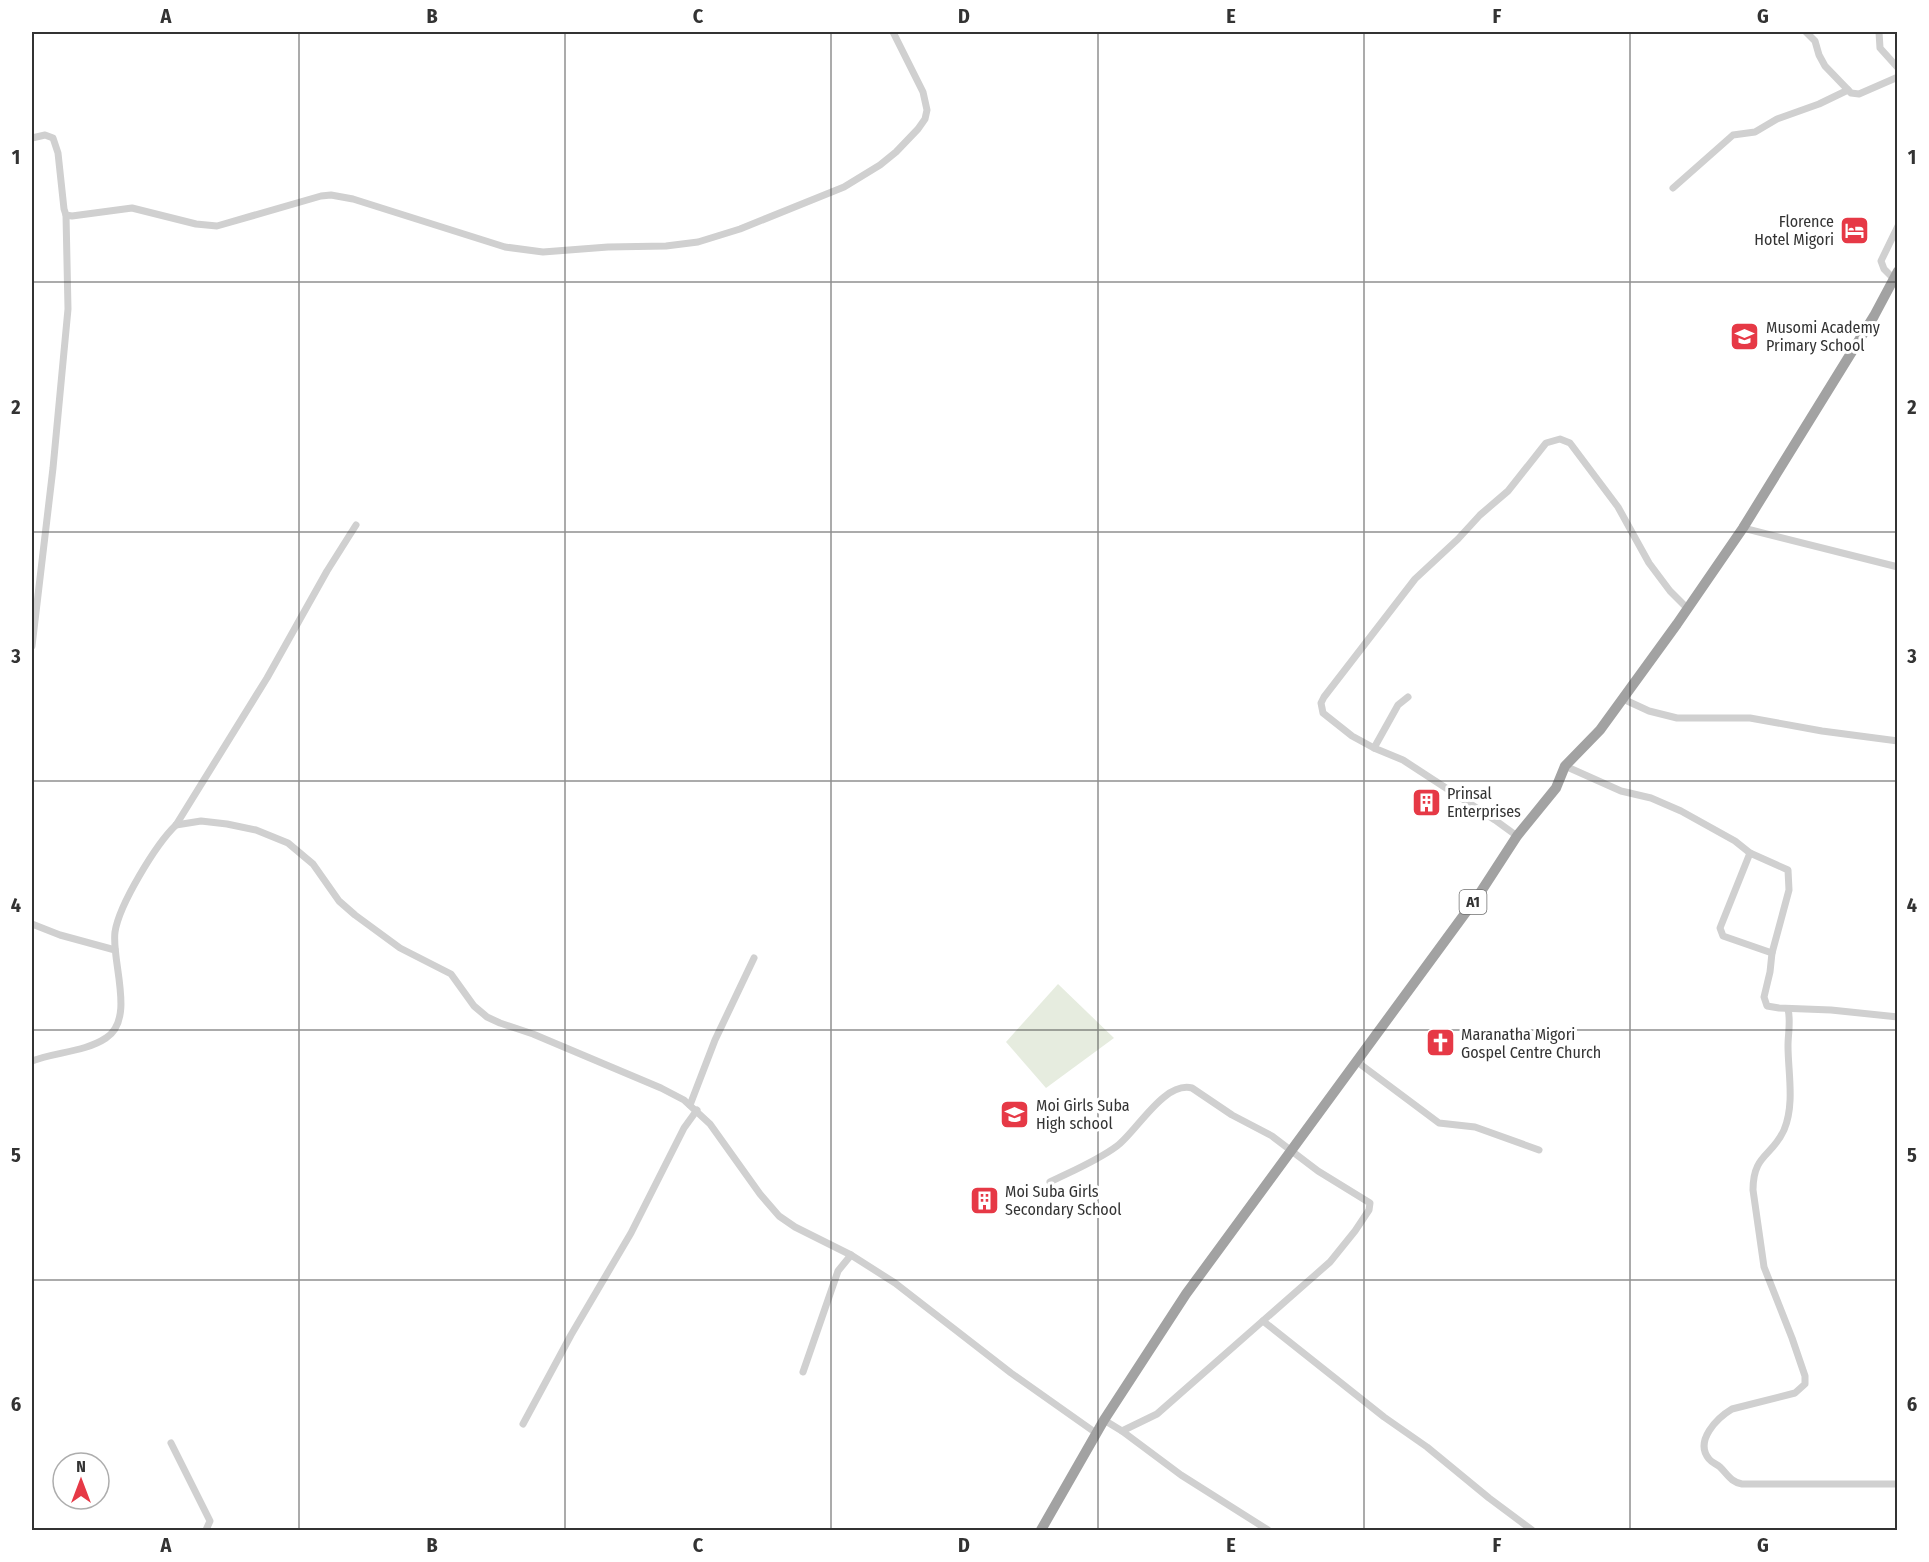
<svg xmlns="http://www.w3.org/2000/svg" width="1929" height="1562" viewBox="0 0 1929 1562" font-family="'Fira Sans Condensed',sans-serif">
  <rect width="100%" height="100%" fill="#fff"/>
  <polygon fill="#e6ecdf" points="1058,984 1114,1038 1046,1088 1006,1042"/>
  <g fill="none" stroke-linecap="round" stroke-linejoin="round">
    <g stroke="#d0d0d0" stroke-width="7">
      <polyline points="1806,32 1815,41 1819,55 1825,66 1851,93 1859,94 1898,77"/>
      <polyline points="1879,32 1880,48 1898,68"/>
      <polyline points="32,138 45,135 53,138 58,153 64,209 66,215 72,216 132,208 196,224 217,226 321,196 331,195 353,199 505,247 543,252 608,247 666,246 698,242 740,229 844,187 880,165 896,152 918,129 925,119 927,110 923,92 893,32"/>
      <polyline points="1673,188 1733,135 1755,132 1777,119 1819,104 1848,90"/>
      <polyline points="1893,278 1884,269 1881,261 1898,226"/>
      <polyline points="1743,528 1898,567"/>
      <polyline points="32,646 53,468 68,309 66,215"/>
      <polyline points="1408,697 1398,705 1374,748 1403,760 1495,820 1517,836"/>
      <polyline points="1623,699 1649,711 1677,718 1750,718 1822,731 1898,741"/>
      <polyline points="1374,748 1352,736 1323,713 1321,703 1324,697 1415,579 1458,539 1480,515 1508,491 1546,443 1560,439 1570,443 1618,507 1649,563 1670,591 1688,609"/>
      <polyline points="1565,766 1621,791 1651,798 1681,811 1735,841 1750,853 1788,870 1789,890 1772,953 1770,972 1764,997 1767,1006 1779,1008 1831,1010 1898,1017"/>
      <polyline points="176,825 201,821 227,824 256,830 288,843 313,864 339,901 355,915 400,948 451,974 474,1006 487,1017 500,1023 533,1034 661,1088 684,1100 710,1124 760,1194 779,1216 795,1227 851,1255 895,1283 1011,1373 1096,1433"/>
      <polyline points="1750,853 1720,928 1723,936 1772,953"/>
      <polyline points="32,924 60,935 115,950"/>
      <path d="M1788 1009C1791 1022 1788 1033 1788 1046 1788 1072 1795 1104 1784 1130 1772 1157 1753 1154 1753 1190L1764 1267 1792 1338 1805 1376V1384L1795 1393 1732 1409C1717 1418 1694 1441 1709 1459 1712 1463 1717 1464 1720 1467 1728 1475 1731 1482 1742 1484H1898"/>
      <path d="M32 1061C55 1052 85 1052 106 1038 136 1019 111 961 115 932 119 905 156 844 176 825L267 678 327 571 356 525"/>
      <polyline points="1356,1061 1439,1123 1475,1127 1539,1150"/>
      <polyline points="690,1105 715,1040 754,958"/>
      <path d="M1050 1182C1072 1171 1097 1161 1117 1146 1137 1131 1164 1081 1192 1088L1232 1115 1272 1136 1318 1171 1370 1203 1369 1210 1355 1231 1330 1262 1157 1414 1122 1431 1104 1420"/>
      <polyline points="1263,1321 1384,1417 1427,1447 1489,1498 1532,1530"/>
      <polyline points="803,1372 838,1271 851,1255"/>
      <polyline points="523,1424 571,1335 631,1233 684,1128 697,1110"/>
      <polyline points="1122,1431 1181,1475 1268,1530"/>
      <polyline points="171,1443 210,1521 206,1530"/>
    </g>
    <polyline stroke="#a2a2a2" stroke-width="10" points="1041,1530 1104,1420 1186,1294 1480,893 1517,836 1556,788 1565,766 1600,730 1677,624 1743,528 1874,316 1898,271"/>
  </g>
  <path fill="none" stroke="#333" stroke-width="1.5" stroke-opacity="0.55" d="M299 32V1530M565 32V1530M831 32V1530M1098 32V1530M1364 32V1530M1630 32V1530M32 282H1898M32 532H1898M32 781H1898M32 1030H1898M32 1280H1898"/>
  <defs>
    <symbol id="hotel-square" viewBox="-11 -11 22 22"><rect x="-9" y="-9" width="18" height="18" rx="4" fill="#e63946" stroke="#fff"/><path d="M-6-4.5h1.5V1H6V5H4.5V3h-9V5H-6ZM-4 0a1.8 1.8 0 1 1 3.6 0ZM.5 0V-2.5h3Q6-2.5 6 0Z" fill="#fff"/></symbol>
    <symbol id="school-square" viewBox="-11 -11 22 22"><rect x="-9" y="-9" width="18" height="18" rx="4" fill="#e63946" stroke="#fff"/><path d="M0-5L7-2L0 1L-7-2ZM-4 1L0 2.5L4 1V4Q0 6-4 4Z" fill="#fff"/></symbol>
    <symbol id="building-square" viewBox="-11 -11 22 22"><rect x="-9" y="-9" width="18" height="18" rx="4" fill="#e63946" stroke="#fff"/><path d="M-4-6H4V6H1V3H-1V6H-4ZM-2.5-4.3h1.7v1.8h-1.7ZM.8-4.3h1.7v1.8H.8ZM-2.5-1h1.7V.8h-1.7ZM.8-1h1.7V.8H.8Z" fill="#fff"/></symbol>
    <symbol id="church-square" viewBox="-11 -11 22 22"><rect x="-9" y="-9" width="18" height="18" rx="4" fill="#e63946" stroke="#fff"/><path d="M-1.2-6h2.4v3.5h3.3v2.4h-3.3V6h-2.4V-.1h-3.3v-2.4h3.3Z" fill="#fff"/></symbol>
  </defs>
  <g fill-rule="evenodd">
    <use href="#hotel-square" x="1838" y="214" width="33" height="33"/>
    <use href="#school-square" x="1728" y="320" width="33" height="33"/>
    <use href="#building-square" x="1410" y="786" width="33" height="33"/>
    <use href="#church-square" x="1424" y="1026" width="33" height="33"/>
    <use href="#school-square" x="998" y="1098" width="33" height="33"/>
    <use href="#building-square" x="968" y="1184" width="33" height="33"/>
  </g>
  <g text-anchor="middle" stroke-width="6" stroke-linejoin="round" paint-order="stroke">
    <rect fill="#fff" stroke="#707070" stroke-width="1.5" x="1459.5" y="890" width="27" height="24" rx="4.5"/>
    <g font-size="15" font-weight="bold" fill="#333">
      <text x="1473" y="907">A1</text>
    </g>
    <g font-size="16" fill="#333" stroke="#fff" text-anchor="start">
      <text x="1834" y="227" text-anchor="end">Florence<tspan x="1834" dy="18">Hotel Migori</tspan></text>
      <text x="1766" y="333">Musomi Academy<tspan x="1766" dy="18">Primary School</tspan></text>
      <text x="1447" y="799">Prinsal<tspan x="1447" dy="18">Enterprises</tspan></text>
      <text x="1461" y="1040">Maranatha Migori<tspan x="1461" dy="18">Gospel Centre Church</tspan></text>
      <text x="1036" y="1111">Moi Girls Suba<tspan x="1036" dy="18">High school</tspan></text>
      <text x="1005" y="1197">Moi Suba Girls<tspan x="1005" dy="18">Secondary School</tspan></text>
    </g>
  </g>
  <rect width="1929" height="1562" fill="none" stroke="#ffffff" stroke-width="66"/>
  <g transform="translate(81 1481)"><circle r="28" fill="#ffffff" stroke="#adadad" stroke-width="1.5"/>
  <path d="M0-4.5L10 22L0 15L-10 22Z" fill="#e63946"/>
  <text y="-9" font-size="16" font-weight="bold" text-anchor="middle" fill="#333333">N</text>
  </g>
  <rect x="33" y="33" width="1863" height="1496" fill="none" stroke="#333" stroke-width="2"/>
  <g font-size="20" text-anchor="middle" font-weight="bold" fill="#333">
    <text x="166" y="23">A</text>
    <text x="432" y="23">B</text>
    <text x="698" y="23">C</text>
    <text x="964" y="23">D</text>
    <text x="1231" y="23">E</text>
    <text x="1497" y="23">F</text>
    <text x="1763" y="23">G</text>
    <text x="16" y="164">1</text>
    <text x="1912" y="164">1</text>
    <text x="16" y="414">2</text>
    <text x="1912" y="414">2</text>
    <text x="16" y="663">3</text>
    <text x="1912" y="663">3</text>
    <text x="16" y="912">4</text>
    <text x="1912" y="912">4</text>
    <text x="16" y="1162">5</text>
    <text x="1912" y="1162">5</text>
    <text x="16" y="1411">6</text>
    <text x="1912" y="1411">6</text>
    <text x="166" y="1552">A</text>
    <text x="432" y="1552">B</text>
    <text x="698" y="1552">C</text>
    <text x="964" y="1552">D</text>
    <text x="1231" y="1552">E</text>
    <text x="1497" y="1552">F</text>
    <text x="1763" y="1552">G</text>
  </g>
</svg>
